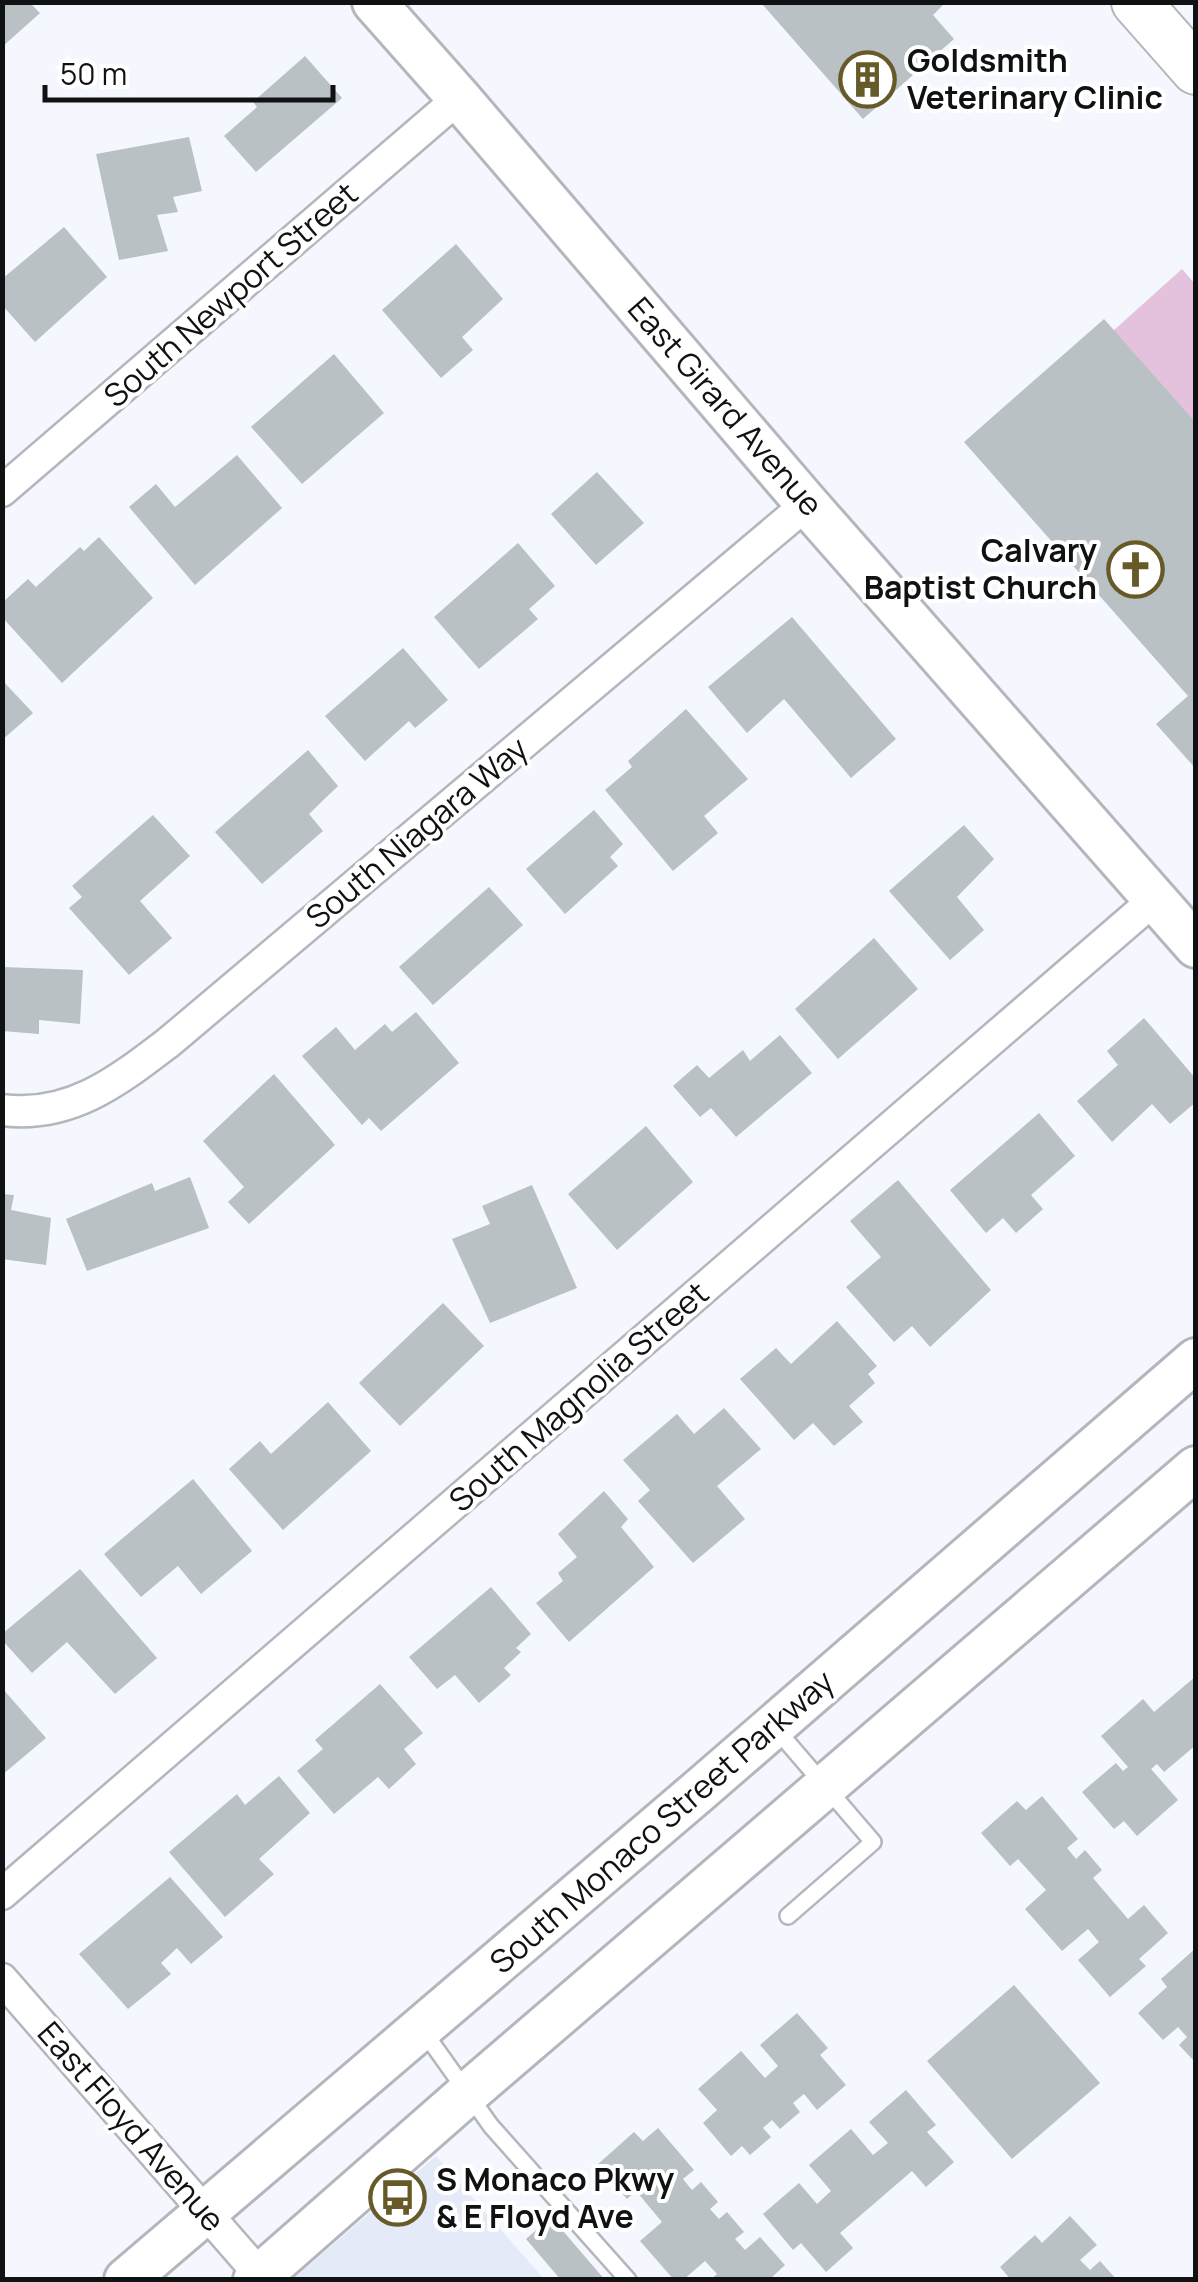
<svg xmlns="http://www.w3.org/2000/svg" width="1198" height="2282" viewBox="0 0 1198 2282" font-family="Manrope,sans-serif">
  <rect width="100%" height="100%" fill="#f4f7fe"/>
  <polygon fill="#e4eaf8" points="436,2156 544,2279 293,2279"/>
  <polygon fill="#e4c1dc" points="1182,269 1195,284 1195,423 1113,331"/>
  <g fill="#b9c1c5">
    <polygon points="2,2 29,2 40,13 2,47"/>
    <polygon points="765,2 946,2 933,15 954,39 863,119 763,5"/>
    <polygon points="305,56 342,98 256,172 224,136 257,107 253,102"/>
    <polygon points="189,137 202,191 173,197 178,212 157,215 168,251 119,260 96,154"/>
    <polygon points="64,227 107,277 35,342 2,305 2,279"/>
    <polygon points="456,244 503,299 462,337 473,350 441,378 382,310"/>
    <polygon points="1104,319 1196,423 1196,769 1156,724 1188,696 964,442"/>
    <polygon points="334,354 384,413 302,484 251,427"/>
    <polygon points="237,455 282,508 195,585 129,507 156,484 175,507"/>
    <polygon points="597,472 644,523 596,565 551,514"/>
    <polygon points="99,537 153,598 62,683 2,617 2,603 28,579 36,587 80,547 84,551"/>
    <polygon points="518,543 555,586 529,609 538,619 479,669 434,617"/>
    <polygon points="792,617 896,739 851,778 784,699 747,733 708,687"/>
    <polygon points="403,648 448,700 415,728 409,721 365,761 325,716"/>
    <polygon points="2,680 33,713 2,740"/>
    <polygon points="686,709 748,779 704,816 718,833 673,871 605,790 632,767 628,761"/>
    <polygon points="308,750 338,786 309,814 323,831 262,884 215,832"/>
    <polygon points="594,810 623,844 610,857 618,866 565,914 526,869"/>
    <polygon points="153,815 190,856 140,901 172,938 129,975 69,908 82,897 72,886"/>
    <polygon points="964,825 994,859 957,897 984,930 950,960 889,891"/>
    <polygon points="489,887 523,925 433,1005 399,967"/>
    <polygon points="874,938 918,989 838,1059 795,1009"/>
    <polygon points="2,967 83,970 80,1024 39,1020 39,1034 2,1031"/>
    <polygon points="416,1012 459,1063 381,1131 369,1118 362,1125 302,1056 336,1027 355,1050 385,1024 392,1032"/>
    <polygon points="1144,1018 1196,1079 1196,1102 1170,1124 1152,1104 1112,1142 1077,1101 1118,1065 1107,1051"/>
    <polygon points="780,1035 812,1073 736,1137 711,1108 700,1117 673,1086 697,1065 709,1078 743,1050 750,1061"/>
    <polygon points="274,1074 335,1145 249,1224 228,1202 244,1187 203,1141"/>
    <polygon points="1039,1113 1075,1156 1031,1195 1043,1209 1016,1233 1003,1218 986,1233 950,1190"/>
    <polygon points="646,1126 693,1182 617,1250 568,1194"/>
    <polygon points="190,1177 209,1228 87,1271 66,1219 152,1183 155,1191"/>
    <polygon points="898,1180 991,1290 930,1347 912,1326 894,1342 846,1287 881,1257 850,1221"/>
    <polygon points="532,1185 577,1288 490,1323 452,1239 490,1224 482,1206"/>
    <polygon points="2,1194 14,1195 11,1210 51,1218 46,1265 2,1259"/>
    <polygon points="443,1303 484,1346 400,1426 359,1383"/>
    <polygon points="837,1321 877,1366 868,1374 875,1383 849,1406 863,1422 834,1446 813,1423 794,1440 740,1379 776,1348 791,1364"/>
    <polygon points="328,1402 371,1451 283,1530 229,1469 260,1441 271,1454"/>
    <polygon points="724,1408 761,1449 717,1486 745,1519 693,1563 638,1501 650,1490 623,1460 677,1414 694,1434"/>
    <polygon points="193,1479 252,1551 201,1594 178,1566 141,1597 104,1554"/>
    <polygon points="604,1491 628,1519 621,1527 654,1567 569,1642 536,1603 563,1581 558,1573 577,1557 558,1534"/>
    <polygon points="80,1569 157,1658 115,1694 67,1642 32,1673 2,1640 2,1634"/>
    <polygon points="491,1587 531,1634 516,1648 521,1652 504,1668 511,1675 479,1703 455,1675 437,1689 409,1657"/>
    <polygon points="1196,1676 1196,1745 1164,1772 1157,1764 1151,1769 1178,1800 1137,1836 1124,1821 1114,1829 1082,1792 1116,1763 1123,1771 1128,1767 1101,1736 1143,1699 1154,1712"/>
    <polygon points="380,1684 423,1733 404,1749 416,1764 389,1789 378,1777 334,1814 297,1771 323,1749 315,1740"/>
    <polygon points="2,1688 46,1738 2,1775"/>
    <polygon points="279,1776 310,1813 259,1859 274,1874 225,1917 169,1852 237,1794 245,1805"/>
    <polygon points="1042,1796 1078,1839 1067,1848 1076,1859 1085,1850 1102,1870 1093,1878 1128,1919 1144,1905 1168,1933 1139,1959 1146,1966 1110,1997 1078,1960 1099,1942 1088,1929 1062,1951 1025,1909 1046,1890 1018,1859 1010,1866 981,1833 1017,1801 1026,1810"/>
    <polygon points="170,1877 223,1937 191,1964 177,1948 161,1963 171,1974 128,2009 79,1954"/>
    <polygon points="1196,1948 1196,2063 1179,2045 1187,2037 1178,2027 1163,2040 1138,2013 1167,1987 1161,1979"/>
    <polygon points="1014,1985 1100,2083 1012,2159 927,2061"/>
    <polygon points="797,2013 828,2048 820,2055 846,2085 817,2110 804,2094 793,2103 800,2112 780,2129 772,2120 763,2128 771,2137 750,2155 742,2146 731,2156 703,2123 717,2110 698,2089 741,2051 765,2078 778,2066 760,2045"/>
    <polygon points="906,2090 936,2125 927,2132 954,2162 926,2187 912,2171 840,2233 853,2248 826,2272 801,2243 793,2250 763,2214 799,2183 817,2204 831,2191 809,2165 851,2129 873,2155 888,2143 869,2122"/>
    <polygon points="658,2128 694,2170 683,2179 692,2190 701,2182 718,2202 710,2209 719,2219 727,2212 744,2232 735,2239 745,2250 760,2237 785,2265 769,2280 710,2280 717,2274 705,2261 683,2280 674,2280 640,2241 662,2222 636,2191 627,2199 597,2165 634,2132 643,2141"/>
    <polygon points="1070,2216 1097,2245 1080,2260 1090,2270 1100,2261 1117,2280 1011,2280 1000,2267 1035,2235 1042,2243"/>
    <polygon points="551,2217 605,2280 561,2280 526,2239"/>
  </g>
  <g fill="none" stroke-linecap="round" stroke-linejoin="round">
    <defs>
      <g id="lane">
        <polyline points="776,1729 873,1842 788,1916"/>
        <polyline points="424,2032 491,2126 628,2280"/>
      </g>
      <g id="street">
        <polyline points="2,491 459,98"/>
        <path d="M2 1110C70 1119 118 1081 169 1042L807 504"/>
        <polyline points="2,1894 1155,899"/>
        <polyline points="2,1979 260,2275"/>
      </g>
      <g id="secondary">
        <polyline points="374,2 459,98 807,504 1196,946"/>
        <polyline points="126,2280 701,1789 1196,1360"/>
        <polyline points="255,2280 468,2093 1196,1468"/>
      </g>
      <polyline id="primary" points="1136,2 1196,70"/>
    </defs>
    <use href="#lane" stroke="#b3b6bd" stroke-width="20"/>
    <use href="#street" stroke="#b3b6bd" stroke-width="35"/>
    <use href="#secondary" stroke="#b3b6bd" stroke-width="48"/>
    <use href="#primary" stroke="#b3b6bd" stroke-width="52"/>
    <use href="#lane" stroke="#fff" stroke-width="15"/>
    <use href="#street" stroke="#fff" stroke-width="30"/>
    <use href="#secondary" stroke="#fff" stroke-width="42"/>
    <use href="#primary" stroke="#fff" stroke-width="48"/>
  </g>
  <defs>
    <symbol id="building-ring" viewBox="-11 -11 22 22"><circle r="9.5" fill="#fff" stroke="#665b28" stroke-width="1.5"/><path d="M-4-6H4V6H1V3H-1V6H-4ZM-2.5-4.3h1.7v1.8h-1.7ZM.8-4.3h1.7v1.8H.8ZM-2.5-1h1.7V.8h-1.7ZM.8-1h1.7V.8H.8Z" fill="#665b28"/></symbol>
    <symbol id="church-ring" viewBox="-11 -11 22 22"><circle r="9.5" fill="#fff" stroke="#665b28" stroke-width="1.5"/><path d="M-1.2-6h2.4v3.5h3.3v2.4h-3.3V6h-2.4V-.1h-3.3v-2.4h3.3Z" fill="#665b28"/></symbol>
    <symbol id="bus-ring" viewBox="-11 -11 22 22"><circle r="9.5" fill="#fff" stroke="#665b28" stroke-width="1.5"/><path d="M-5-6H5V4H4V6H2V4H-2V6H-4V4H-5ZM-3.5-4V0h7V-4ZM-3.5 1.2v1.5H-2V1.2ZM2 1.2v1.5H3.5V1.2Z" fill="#665b28"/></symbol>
  </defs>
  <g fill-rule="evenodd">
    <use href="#building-ring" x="836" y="48" width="63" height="63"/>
    <use href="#church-ring" x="1104" y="538" width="63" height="63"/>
    <use href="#bus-ring" x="366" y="2166" width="63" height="63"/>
  </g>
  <g text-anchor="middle" stroke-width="8" stroke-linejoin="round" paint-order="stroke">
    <g font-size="32" font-weight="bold" fill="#101113" stroke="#fff" text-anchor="start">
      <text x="907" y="72">Goldsmith<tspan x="907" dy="37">Veterinary Clinic</tspan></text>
      <text x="1097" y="562" text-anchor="end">Calvary<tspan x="1097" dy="37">Baptist Church</tspan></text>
      <text x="436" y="2191">S Monaco Pkwy<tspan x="436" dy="37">&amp; E Floyd Ave</tspan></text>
    </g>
    <g font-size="32" fill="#101113" stroke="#fff">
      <text transform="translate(231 295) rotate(-41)" y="11">South Newport Street</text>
      <text transform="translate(725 407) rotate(49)" y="11">East Girard Avenue</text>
      <text transform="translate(417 833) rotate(-40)" y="11">South Niagara Way</text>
      <text transform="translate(579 1397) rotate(-41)" y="11">South Magnolia Street</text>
      <text transform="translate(662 1822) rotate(-41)" y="11">South Monaco Street Parkway</text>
      <text transform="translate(131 2127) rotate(49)" y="11">East Floyd Avenue</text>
    </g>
  </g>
  <rect width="1198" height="2282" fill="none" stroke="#101113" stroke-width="10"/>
  <path d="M45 85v15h288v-15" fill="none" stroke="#101113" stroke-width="5"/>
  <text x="60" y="85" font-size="30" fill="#101113" stroke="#ffffff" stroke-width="8" paint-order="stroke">50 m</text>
</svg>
